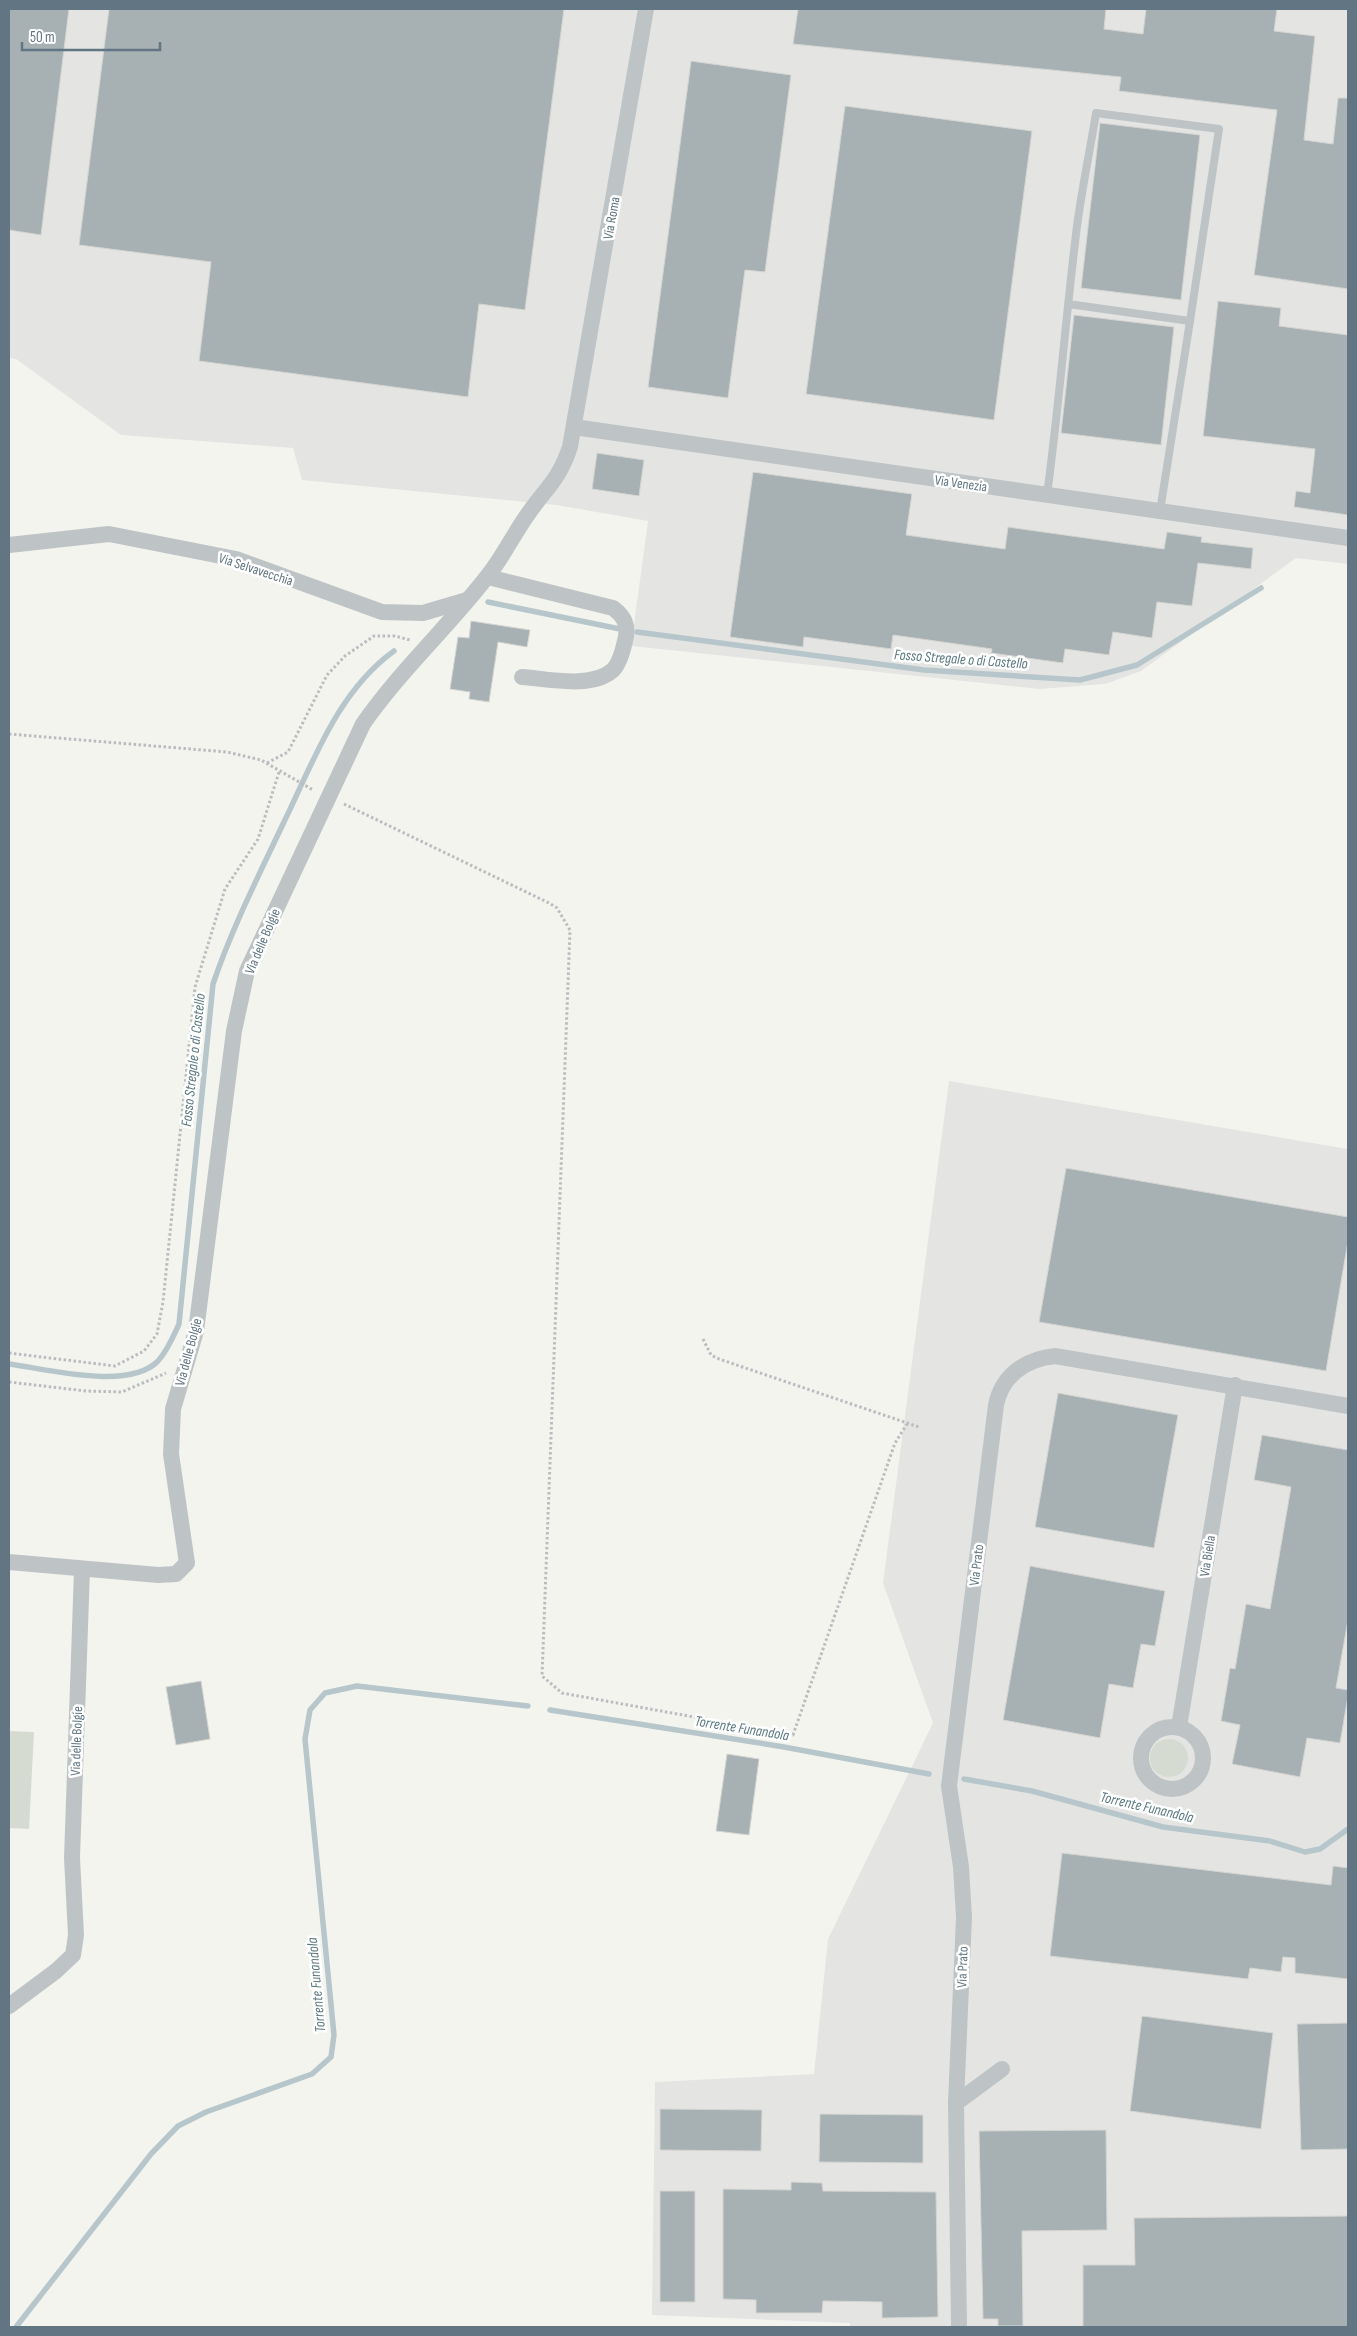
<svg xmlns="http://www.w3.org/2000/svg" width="1357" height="2336" viewBox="0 0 1357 2336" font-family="'Sofia Sans Condensed',sans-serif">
  <rect width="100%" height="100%" fill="#f4f4ef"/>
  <g fill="#e4e5e3">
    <polygon points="9,9 1348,9 1348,564 1296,558 1141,671 1105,684 1039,689 631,646 648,521 556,505 302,480 293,448 121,435 16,359 9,358"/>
    <polygon points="949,1081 1348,1149 1348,2327 850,2327 850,2323 652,2315 655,2082 814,2074 828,1939 933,1723 883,1583"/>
  </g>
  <g fill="#d5dbd0">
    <polygon points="9,1731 34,1732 29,1829 9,1828"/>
    <circle cx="1169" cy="1758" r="19"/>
  </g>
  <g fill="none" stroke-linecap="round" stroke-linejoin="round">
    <g stroke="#b7c6ca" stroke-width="5.5">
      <polyline points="488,602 620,629"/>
      <polyline points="637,632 924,670 1080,680 1137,665 1261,588"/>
      <path d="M9 1364C47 1369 129 1391 158 1361 168 1350 173 1337 179 1324L213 984C232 928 258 877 283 824 313 763 337 692 394 651"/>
      <polyline points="550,1710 784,1747 929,1774"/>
      <polyline points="964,1779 1032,1791 1163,1827 1270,1841 1305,1852 1320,1849 1348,1829"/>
      <polyline points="16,2327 151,2154 178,2126 206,2112 312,2074 331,2057 334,2035 305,1739 310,1710 325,1693 357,1686 528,1706"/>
    </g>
  </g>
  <g fill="#a7b1b4" stroke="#d5d5d2">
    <polygon points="9,9 69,9 41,235 9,230"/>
    <polygon points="109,9 564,9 525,310 479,304 468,397 199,361 211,262 79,245"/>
    <polygon points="798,9 1106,9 1104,29 1143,34 1146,9 1277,9 1274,31 1315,36 1304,140 1333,144 1338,98 1348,98 1348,289 1254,275 1277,110 1119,91 1121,77 793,44"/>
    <polygon points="691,61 791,75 765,272 745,270 728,398 648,387"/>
    <polygon points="845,106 1032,131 994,420 806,394"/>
    <polygon points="1100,123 1200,135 1181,300 1081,288"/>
    <polygon points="1218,301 1281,308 1279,326 1348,335 1348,515 1294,507 1296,491 1310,493 1315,449 1203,436"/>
    <polygon points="1074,315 1174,327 1161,445 1061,433"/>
    <polygon points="597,453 644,460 639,496 592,489"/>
    <polygon points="753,472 912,494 906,535 1005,549 1008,527 1164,549 1167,532 1202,537 1201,542 1253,548 1251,569 1198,563 1192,606 1157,602 1152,638 1113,632 1109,655 1065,649 1063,663 991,653 992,649 893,635 891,649 804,637 803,647 730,637"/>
    <polygon points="471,621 530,630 527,647 498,642 489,702 469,699 470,692 450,689 458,637 469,638"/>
    <polygon points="1066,1168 1348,1217 1348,1241 1326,1371 1039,1322"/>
    <polygon points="1058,1393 1178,1415 1154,1548 1035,1527"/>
    <polygon points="1262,1435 1348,1450 1348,1620 1336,1688 1348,1690 1348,1696 1340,1743 1307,1738 1300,1777 1232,1764 1240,1725 1221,1721 1230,1668 1235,1669 1246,1604 1270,1609 1291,1487 1254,1480"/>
    <polygon points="1030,1566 1165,1591 1155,1646 1141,1644 1133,1688 1109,1684 1100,1738 1003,1720"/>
    <polygon points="201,1681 210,1739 176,1745 166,1687"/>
    <polygon points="727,1754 759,1759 749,1835 716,1831"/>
    <polygon points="1062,1853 1331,1885 1333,1866 1348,1868 1348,1979 1295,1973 1295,1958 1283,1957 1281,1972 1250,1968 1248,1979 1050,1956"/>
    <polygon points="1142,2016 1273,2033 1261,2129 1130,2111"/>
    <polygon points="1348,2023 1348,2149 1301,2150 1297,2024"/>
    <polygon points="660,2109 762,2110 761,2151 660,2150"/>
    <polygon points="820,2114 923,2115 923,2163 819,2162"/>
    <polygon points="1106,2130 1107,2230 1022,2231 1023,2326 998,2326 998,2319 983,2319 979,2131"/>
    <polygon points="791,2182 822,2183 823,2191 936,2192 938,2317 882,2318 882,2302 823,2301 822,2313 756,2313 756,2300 723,2299 723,2189 791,2190"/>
    <rect x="660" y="2191" width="35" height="111"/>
    <polygon points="1348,2216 1348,2327 1083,2327 1083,2265 1135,2265 1134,2218"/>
  </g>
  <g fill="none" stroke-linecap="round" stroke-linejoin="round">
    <g stroke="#babdbf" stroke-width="3" stroke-dasharray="2.5 2.5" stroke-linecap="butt">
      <polyline points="9,734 227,752 261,760 313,790"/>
      <polyline points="267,763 288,752 327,675 345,656 374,636 395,636 410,640"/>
      <polyline points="344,804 549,903 557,908 570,930 542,1676 562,1693 793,1735 895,1443 907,1424"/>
      <polyline points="703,1339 711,1355 719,1359 919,1427"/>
      <polyline points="9,1353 115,1366 144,1351 157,1334 163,1302 195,987 225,889 258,839 279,772"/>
      <polyline points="9,1382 86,1391 122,1392 166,1373"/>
    </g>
    <g stroke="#bec4c6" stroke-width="8">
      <path d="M1047 495C1059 406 1066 315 1077 226 1082 188 1090 151 1096 113L1219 129 1190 321 1068 304"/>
      <polyline points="1160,511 1190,321"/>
    </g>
    <g stroke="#bec4c6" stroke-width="16">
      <polyline points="574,427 1348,538"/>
      <polyline points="9,545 109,534 236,559 382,612 423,613 467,600"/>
      <path d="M488 577 613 608C625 617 629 626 625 641 623 650 620 663 613 670 592 689 548 679 522 677"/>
      <path d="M9 1562 158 1575 176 1574 187 1563 171 1454 173 1409 196 1331 234 1031 247 971 363 724C399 672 447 628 486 578 502 559 513 535 528 514 546 488 559 480 570 447L646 9"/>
      <circle cx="1172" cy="1758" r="31"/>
      <polyline points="1179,1727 1235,1385"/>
      <polyline points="9,2006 56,1971 73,1955 76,1935 72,1858 82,1570"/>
      <path d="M956 2103 964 1917 961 1867 949 1786 996 1405C1002 1375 1026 1359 1055 1356L1348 1406"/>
      <polyline points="959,2327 956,2103 1002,2069"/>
    </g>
  </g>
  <g text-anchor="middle" stroke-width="5" stroke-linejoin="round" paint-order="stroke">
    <g font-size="14" fill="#617682" stroke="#fff">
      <text transform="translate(611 218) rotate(-80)" y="5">Via Roma</text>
      <text transform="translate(961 483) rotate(8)" y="5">Via Venezia</text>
      <text transform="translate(256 569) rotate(18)" y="5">Via Selvavecchia</text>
      <text transform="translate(262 941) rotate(-67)" y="5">Via delle Bolgie</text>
      <text transform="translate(188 1352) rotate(-75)" y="5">Via delle Bolgie</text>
      <text transform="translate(1207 1556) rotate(-81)" y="5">Via Biella</text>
      <text transform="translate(976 1565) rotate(-83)" y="5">Via Prato</text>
      <text transform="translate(76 1741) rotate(-88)" y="5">Via delle Bolgie</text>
      <text transform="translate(962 1967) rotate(-88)" y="5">Via Prato</text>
    </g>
    <g font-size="15" font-style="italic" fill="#5c7a80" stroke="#fff">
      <text transform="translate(961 659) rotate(4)" y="5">Fosso Stregale o di Castello</text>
      <text transform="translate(193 1060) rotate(-84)" y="5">Fosso Stregale o di Castello</text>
      <text transform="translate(742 1728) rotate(9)" y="5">Torrente Funandola</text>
      <text transform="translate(1147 1807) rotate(13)" y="5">Torrente Funandola</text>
      <text transform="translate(316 1985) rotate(-95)" y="5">Torrente Funandola</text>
    </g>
  </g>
  <rect width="1357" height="2336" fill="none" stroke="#617682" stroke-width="20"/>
  <path d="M22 42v8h138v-8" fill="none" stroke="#617682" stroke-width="2.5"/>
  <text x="30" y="42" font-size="15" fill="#617682" stroke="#ffffff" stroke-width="4" paint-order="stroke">50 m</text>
</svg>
